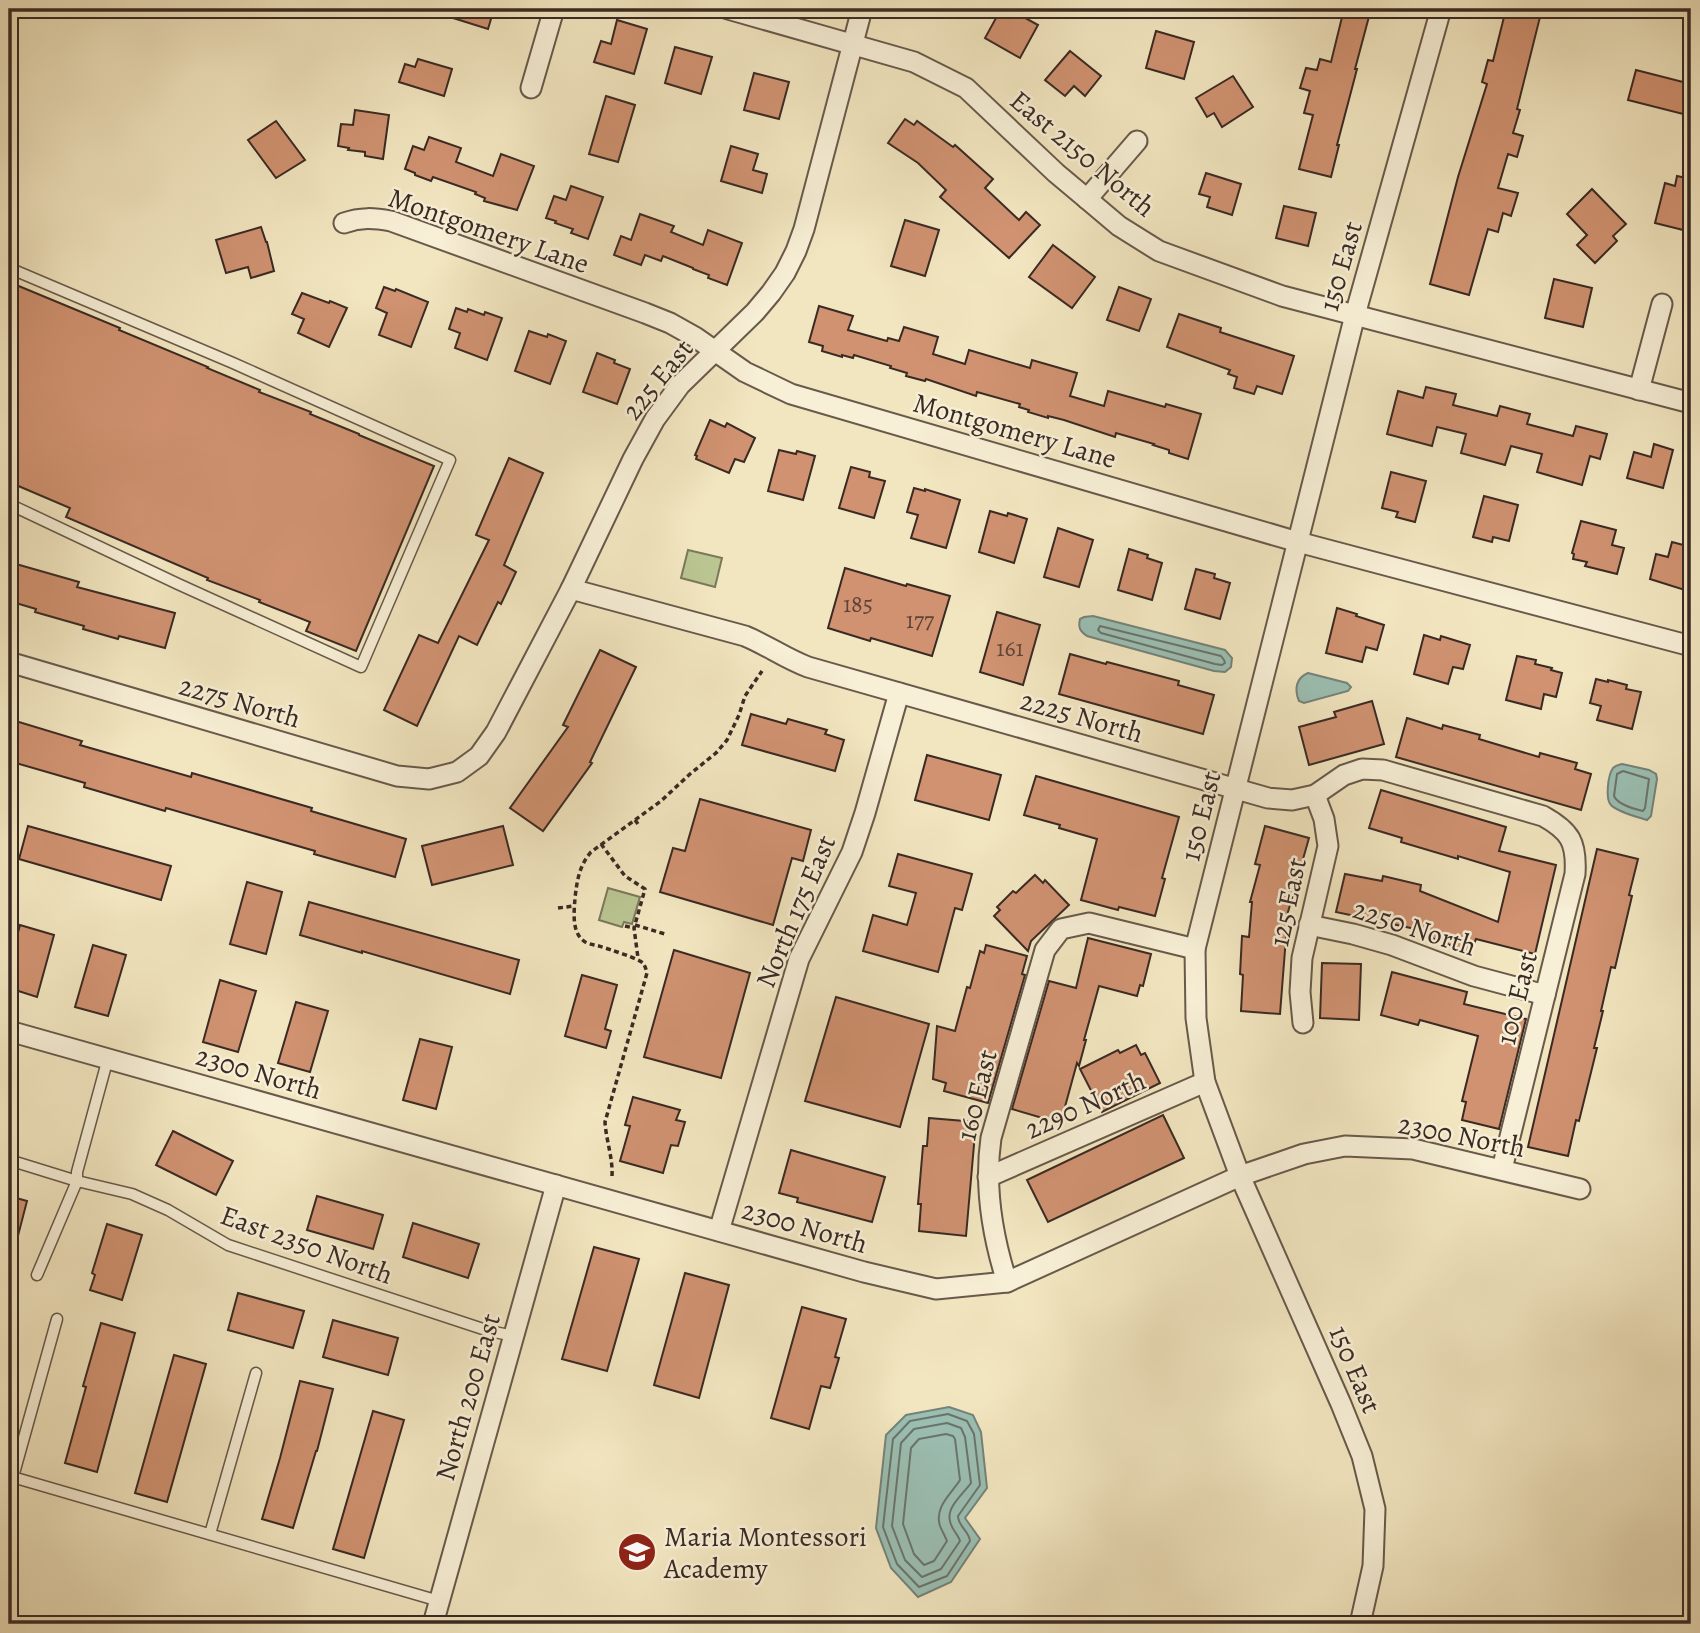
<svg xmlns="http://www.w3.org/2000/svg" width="1700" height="1633" viewBox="0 0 1700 1633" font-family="Alegreya,serif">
  <rect width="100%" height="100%" fill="#f2e6c0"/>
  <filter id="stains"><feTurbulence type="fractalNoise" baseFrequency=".00286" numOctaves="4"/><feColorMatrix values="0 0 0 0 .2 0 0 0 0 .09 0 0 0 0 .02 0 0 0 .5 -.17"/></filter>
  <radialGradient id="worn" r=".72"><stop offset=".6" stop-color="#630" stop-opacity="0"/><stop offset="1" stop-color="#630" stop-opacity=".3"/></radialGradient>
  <g fill="#bac592" stroke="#7a785b" stroke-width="2">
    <polygon points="688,550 722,558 715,587 681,578"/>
    <polygon points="608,888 640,897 632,924 624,922 622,927 599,920"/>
  </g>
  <g fill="#9bbfb3" stroke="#74837a" stroke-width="2">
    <path d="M1093 616 1225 650 1232 658 1231 667 1225 672 1214 671 1087 636C1080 631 1078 628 1080 619L1084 617Z"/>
    <path d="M1308 673 1347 683 1351 687 1348 691 1304 703 1299 701C1294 689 1296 678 1308 673Z"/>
    <path d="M1622 764 1649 770 1656 774 1657 779 1651 816 1647 820C1638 817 1617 812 1611 805 1605 799 1608 775 1613 768 1616 765 1618 765 1622 764Z"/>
    <polygon points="949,1407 973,1415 981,1432 987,1488 965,1518 980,1539 951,1582 918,1597 891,1568 876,1528 886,1435 906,1415"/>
  </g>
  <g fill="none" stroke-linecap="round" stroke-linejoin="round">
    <g stroke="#6a746c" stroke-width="2">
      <polygon points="1100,626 1221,656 1224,660 1225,663 1222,665 1215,664 1101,633 1098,630"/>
      <path d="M1623 771 1649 779 1645 808 1643 811C1634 809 1618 805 1614 796L1617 774Z"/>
      <path d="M948 1414 967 1421 974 1434 980 1485 958 1516C958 1526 969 1531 970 1541L947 1576 919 1587 897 1564 883 1527 893 1439 910 1421Z"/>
      <path d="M947 1423 961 1428 965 1437 971 1483C964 1493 946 1507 950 1521 951 1529 958 1534 960 1541L941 1569 922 1577 905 1560 892 1526 901 1443 914 1429Z"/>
      <path d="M946 1434 953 1436 955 1439 960 1480C951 1494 934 1507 940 1526 942 1531 945 1536 947 1541L934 1561 924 1565 914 1554 903 1524 911 1448 919 1439Z"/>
    </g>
  </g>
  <g fill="#d09271" stroke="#3a2a24" stroke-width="2">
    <polygon points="435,9 494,9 488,29 434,12"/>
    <polygon points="1001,9 1009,9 1038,25 1020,58 985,38"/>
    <polygon points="1344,9 1371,9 1355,69 1357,69 1337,145 1339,145 1331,177 1299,169 1313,115 1304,113 1310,91 1300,88 1306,68 1317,70 1320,59 1331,62"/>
    <polygon points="1506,9 1542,9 1517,109 1520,110 1513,133 1523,136 1517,157 1508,154 1498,188 1518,193 1511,216 1503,213 1498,232 1488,229 1469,295 1430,284 1458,177 1487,84 1482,82 1488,60 1493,61"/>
    <polygon points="617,20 647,29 634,74 594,62 601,41 611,44"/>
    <polygon points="1156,31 1194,42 1184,79 1146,68"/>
    <polygon points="675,47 712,57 701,94 665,83"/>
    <polygon points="1070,51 1101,76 1085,96 1074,86 1065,96 1045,80"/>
    <polygon points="418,59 452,69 444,96 399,82 405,64 415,67"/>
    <polygon points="1636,70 1691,84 1691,116 1628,100"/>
    <polygon points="754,73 789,82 779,119 744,110"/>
    <polygon points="1233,76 1253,107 1222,127 1214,113 1207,117 1196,98"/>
    <polygon points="606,96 635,105 618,162 589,154"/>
    <polygon points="355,110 389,115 383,159 365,156 365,152 348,150 349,148 338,146 341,124 353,125"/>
    <polygon points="905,119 914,125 917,121 953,147 955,145 993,179 985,188 1019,220 1026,212 1040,225 1009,258 940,197 946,190 918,163 888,143"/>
    <polygon points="276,121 305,160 276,178 248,140"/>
    <polygon points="429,137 461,148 456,162 493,176 501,154 534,166 517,210 484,201 485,198 475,194 476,192 433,177 431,181 415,175 415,173 405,169 413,146 424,150"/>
    <polygon points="731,146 758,154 753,170 767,174 762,193 721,181"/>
    <polygon points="1206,173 1241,184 1232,215 1207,207 1210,197 1199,194"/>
    <polygon points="1677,176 1691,179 1691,232 1655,223 1665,183 1675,186"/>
    <polygon points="571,186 603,197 588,239 571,233 573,229 555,223 556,221 546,218 554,196 566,200"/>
    <polygon points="1592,189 1626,224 1613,236 1617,241 1595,263 1577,245 1587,235 1567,214"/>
    <polygon points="1284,206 1316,213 1308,246 1276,238"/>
    <polygon points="640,214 674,226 671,232 703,245 708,230 742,243 727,285 708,278 709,275 693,269 693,268 663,256 661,261 645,255 641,265 614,255 621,236 631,240"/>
    <polygon points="905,220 939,230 925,276 891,266"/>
    <polygon points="261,227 266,242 267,242 274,271 251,278 248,267 226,273 216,240"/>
    <polygon points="1053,245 1095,277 1072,308 1029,277"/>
    <polygon points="1554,279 1592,288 1583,327 1545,318"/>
    <polygon points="9,282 120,328 119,330 208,367 207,368 260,390 259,392 311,412 310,414 359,434 359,435 434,466 356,651 306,631 310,622 259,602 260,600 207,580 208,578 66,517 70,508 9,482"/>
    <polygon points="384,287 395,291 396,289 428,302 411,347 379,335 387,313 376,308"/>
    <polygon points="1119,287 1151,299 1139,331 1107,320"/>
    <polygon points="302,293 329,303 330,301 347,308 329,347 298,333 304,319 292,314"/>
    <polygon points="819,306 853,316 848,330 887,341 888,338 899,341 904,327 938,337 933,354 965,364 969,350 1030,368 1032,360 1077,373 1070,396 1104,406 1108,391 1165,407 1166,404 1201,414 1188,459 1169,453 1169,450 1153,445 1154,444 1116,433 1115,437 1064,420 1048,416 1048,418 1028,412 1029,410 1019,407 1020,404 977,392 976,396 926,379 925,381 906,376 907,373 890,368 891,366 854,355 853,358 842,355 842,357 822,351 823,346 809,342"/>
    <polygon points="456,308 467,312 468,309 484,315 485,312 502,318 487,360 455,348 460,333 449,329"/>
    <polygon points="1179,314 1221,328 1220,332 1294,356 1282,394 1257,386 1254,394 1234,388 1237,377 1228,374 1230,370 1167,347"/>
    <polygon points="529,331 547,337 548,334 566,341 550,384 515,371"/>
    <polygon points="597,353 615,360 614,363 630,369 617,404 583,392"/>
    <polygon points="1426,387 1456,394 1453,405 1497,416 1500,406 1530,414 1527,424 1573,436 1576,426 1607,434 1600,459 1590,456 1582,485 1537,472 1542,454 1511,446 1505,465 1461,453 1466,434 1437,427 1432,446 1387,434 1398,391 1423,398"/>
    <polygon points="710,420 725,427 727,423 755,438 744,462 735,459 729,473 696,459 697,456 695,455"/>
    <polygon points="1654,444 1673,450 1663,488 1627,478 1634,452 1651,457"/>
    <polygon points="779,450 796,454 797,451 815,456 803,500 768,491"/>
    <polygon points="509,458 543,473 504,565 516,572 501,604 498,602 477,645 459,636 417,726 384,710 419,635 438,643 489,540 476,535"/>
    <polygon points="851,467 870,472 869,477 885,481 874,518 839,508"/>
    <polygon points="1391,472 1426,481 1415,522 1396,517 1398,512 1382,508"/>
    <polygon points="914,488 925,491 925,489 960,500 946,548 911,538 918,515 907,512"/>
    <polygon points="1484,496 1518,505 1509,541 1493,537 1492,542 1473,537"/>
    <polygon points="990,511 1007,516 1008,513 1027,519 1014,563 979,552"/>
    <polygon points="1581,521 1616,530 1612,545 1624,548 1617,574 1585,566 1587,562 1573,559 1574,554 1572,553"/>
    <polygon points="1058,528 1093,540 1079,587 1044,577"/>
    <polygon points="1672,542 1691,547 1691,592 1650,579 1656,554 1668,557"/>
    <polygon points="1129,549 1148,555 1147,558 1162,563 1152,600 1118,590"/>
    <polygon points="9,562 79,582 77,587 175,613 165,648 119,636 118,639 83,629 84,626 35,612 36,609 9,601"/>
    <polygon points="845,568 906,586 907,584 950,596 932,656 871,638 870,641 828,628"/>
    <polygon points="1196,569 1215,574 1214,578 1230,583 1220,619 1185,609"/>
    <polygon points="1337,608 1357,614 1356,616 1384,625 1377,650 1366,647 1362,662 1326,653"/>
    <polygon points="997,612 1040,625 1023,685 980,672"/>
    <polygon points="1424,635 1440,640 1441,636 1470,645 1463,669 1453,667 1448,684 1414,674"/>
    <polygon points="600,650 636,667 590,762 592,763 543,831 510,808 568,727 563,725"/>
    <polygon points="1070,654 1106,664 1107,662 1179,681 1178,685 1214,695 1203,734 1059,694"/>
    <polygon points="1517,656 1536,660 1535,664 1552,668 1551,670 1562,673 1556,697 1544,694 1541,709 1506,700"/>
    <polygon points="1596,679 1608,682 1608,680 1627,685 1626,689 1641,692 1632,729 1597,720 1601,706 1590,703"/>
    <polygon points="1372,701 1384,744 1309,765 1299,727 1336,717 1334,712"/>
    <polygon points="751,714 786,724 788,719 827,730 825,734 844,740 835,771 742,745"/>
    <polygon points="1407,718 1442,729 1443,725 1480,735 1479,739 1539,757 1540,753 1577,763 1575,769 1591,774 1581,810 1396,757"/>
    <polygon points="9,719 82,741 80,745 191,777 192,773 312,808 311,811 406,839 395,877 314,854 315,851 166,808 165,811 84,787 85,783 9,761"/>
    <polygon points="927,755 1001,775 989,820 915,800"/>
    <polygon points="1036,776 1179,817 1162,878 1165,879 1155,916 1119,907 1118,910 1081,900 1097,839 1059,828 1060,825 1024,815"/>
    <polygon points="1381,790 1506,827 1499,851 1556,865 1535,954 1476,939 1470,953 1419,933 1420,930 1336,912 1345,874 1382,881 1383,876 1421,885 1420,891 1498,922 1510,872 1458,856 1458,859 1401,842 1402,838 1369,828"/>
    <polygon points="700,799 811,830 803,861 792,858 773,925 660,892 673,848 685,851"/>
    <polygon points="28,826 171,866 161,900 19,859"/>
    <polygon points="503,826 513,865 432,885 422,846"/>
    <polygon points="1265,826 1309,838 1288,912 1280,1014 1241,1011 1243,975 1240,974 1242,936 1249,937 1252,902 1250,902 1260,865 1255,864"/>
    <polygon points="1597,849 1638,859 1629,895 1632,896 1615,968 1611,967 1601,1011 1603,1011 1594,1048 1597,1048 1579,1121 1576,1120 1568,1156 1528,1147"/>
    <polygon points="898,854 972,874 962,910 955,908 938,972 863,951 873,915 907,925 916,893 889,886"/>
    <polygon points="1035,875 1043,883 1045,880 1069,905 1031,941 1028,951 994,916 1000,910 997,907 1013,891 1016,893"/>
    <polygon points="247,882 282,892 266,954 230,944"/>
    <polygon points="309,902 519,960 510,994 362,951 362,953 300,935"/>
    <polygon points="20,925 54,935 37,997 9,988 9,965"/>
    <polygon points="1088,938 1151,954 1143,986 1140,985 1137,996 1099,986 1084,1040 1086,1040 1079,1066 1077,1063 1063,1114 1059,1113 1056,1122 1012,1109 1049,981 1076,988"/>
    <polygon points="93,945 126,955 108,1016 75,1007"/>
    <polygon points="986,945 1027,956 1022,974 1025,975 988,1103 944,1091 946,1083 933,1079 937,1026 955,1031 967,987 970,988 980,951 984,953"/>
    <polygon points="674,950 750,973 721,1078 644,1057"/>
    <polygon points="1322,963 1361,964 1359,1020 1320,1018"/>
    <polygon points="1392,972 1467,992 1464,1004 1526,1019 1499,1129 1462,1120 1466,1102 1462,1101 1478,1036 1420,1020 1418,1025 1381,1015"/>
    <polygon points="582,975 617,985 605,1029 611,1031 606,1048 565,1036"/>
    <polygon points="220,980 256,991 238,1052 203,1042"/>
    <polygon points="836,997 929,1024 900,1127 805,1101"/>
    <polygon points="296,1002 328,1011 310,1072 278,1063"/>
    <polygon points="420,1039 452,1047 436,1109 403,1100"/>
    <polygon points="1136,1045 1141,1055 1145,1053 1160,1083 1102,1112 1080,1069 1118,1050 1120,1053"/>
    <polygon points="633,1097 680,1110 676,1120 685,1122 678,1146 671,1145 663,1173 620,1161 630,1126 625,1125"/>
    <polygon points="1163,1115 1184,1158 1048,1222 1027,1180"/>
    <polygon points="929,1118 976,1122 966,1236 919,1231 921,1204 918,1204 920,1181 923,1146 927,1146"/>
    <polygon points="173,1131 233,1161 216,1195 156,1165"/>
    <polygon points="791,1150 885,1177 872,1222 797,1202 798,1198 779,1193"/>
    <polygon points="9,1196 27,1201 14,1251 9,1250"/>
    <polygon points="317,1196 383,1215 373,1249 307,1230"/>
    <polygon points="413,1223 479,1244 468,1278 403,1257"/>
    <polygon points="107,1224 142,1235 122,1300 90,1290 95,1275 92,1273"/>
    <polygon points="594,1247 639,1259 607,1371 562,1359"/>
    <polygon points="685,1273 729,1285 699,1398 654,1385"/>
    <polygon points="238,1293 304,1311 293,1348 228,1330"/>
    <polygon points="802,1307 846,1319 835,1357 839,1358 830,1388 821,1386 809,1429 771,1418"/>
    <polygon points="333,1320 398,1338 388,1375 323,1357"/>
    <polygon points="101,1323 135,1333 97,1472 65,1463 86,1387 83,1386"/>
    <polygon points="174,1355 206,1364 167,1502 135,1493"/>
    <polygon points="300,1381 333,1389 317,1451 316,1451 293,1528 262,1519 280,1458"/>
    <polygon points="373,1411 404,1420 364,1558 333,1549"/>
  </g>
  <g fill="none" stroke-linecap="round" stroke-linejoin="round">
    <defs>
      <g id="service">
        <polyline points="9,268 233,363 450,460 361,667 178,584 9,504"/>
        <polyline points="9,1160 77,1181 132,1194 168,1210 228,1245 489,1331 514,1336"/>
        <polyline points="37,1275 77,1181 77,1172 108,1058"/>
        <polyline points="9,1476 439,1601"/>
        <polyline points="13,1477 57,1319"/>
        <polyline points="210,1534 256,1373"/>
      </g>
      <g id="minor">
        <polyline points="728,9 914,62 966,88 1056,173 1087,199 1119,226 1159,251 1282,296 1691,403"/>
        <polyline points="531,88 554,9"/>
        <polyline points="1087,199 1137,141"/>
        <path d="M344 223C361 217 374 218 391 221L645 313 670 323 695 337 745 372 791 394 1298 542 1691 646"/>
        <polyline points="1639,390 1662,304"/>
        <path d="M571 589 745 636C767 645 786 659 808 667L1268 798 1292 800 1315 795 1344 775 1362 769 1383 770 1543 816C1570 831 1577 842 1575 874L1502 1169"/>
        <polyline points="9,662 397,776 429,779 457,772 479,756 496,732 571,589 633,459 655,419 680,385 755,312 771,293 785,273 796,251 804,229 862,9"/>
        <polyline points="1309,925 1353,934 1392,945 1474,976 1545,995"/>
        <polyline points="1303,1023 1300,992 1302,958 1328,846 1324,819 1315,795"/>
        <polyline points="9,1031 864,1272 936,1289 1007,1282 1240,1176 1304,1154 1345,1146 1413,1149 1580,1189"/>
        <polyline points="988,1177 1205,1082"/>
        <polyline points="719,1231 799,959 852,852 865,813 899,693"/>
        <path d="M1007 1282C992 1235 984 1187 991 1138L1045 950 1061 929 1089 923 1195 949"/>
        <polyline points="433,1624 556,1185"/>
        <polyline points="1360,1624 1373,1566 1375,1509 1362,1456 1341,1404 1240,1176 1205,1082 1196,1018 1195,949 1355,315 1441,9"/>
      </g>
    </defs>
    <use href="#service" stroke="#68594b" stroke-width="13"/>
    <use href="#minor" stroke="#68594b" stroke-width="23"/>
    <g stroke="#3a2a24" stroke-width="3.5" stroke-dasharray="5 3.5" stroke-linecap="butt">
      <polyline points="635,820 640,827"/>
      <polyline points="601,844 625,876 645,889 634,928 638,958"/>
      <polyline points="558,908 574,906"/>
      <polyline points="635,925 665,934"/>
      <polyline points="625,926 634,928"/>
      <path d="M612 1176C613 1158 606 1140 605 1122L647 973C646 969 645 966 643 963 639 959 609 949 602 947 597 945 592 945 587 943 571 935 574 913 575 898 577 881 579 866 591 852L661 801 690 774 716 753 727 740 739 715 745 696 762 671"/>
    </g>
    <use href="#service" stroke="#f7efd6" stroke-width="10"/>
    <use href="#minor" stroke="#f7efd6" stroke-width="19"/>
  </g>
  <defs>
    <symbol id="school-disc" viewBox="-11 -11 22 22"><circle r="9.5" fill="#8f2418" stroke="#f7efd6"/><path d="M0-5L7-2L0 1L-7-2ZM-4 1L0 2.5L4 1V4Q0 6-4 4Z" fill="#fff"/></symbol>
  </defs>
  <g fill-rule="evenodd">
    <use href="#school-disc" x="615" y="1530" width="44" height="44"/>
  </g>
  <g text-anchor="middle" stroke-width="5" stroke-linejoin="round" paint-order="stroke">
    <g font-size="24" fill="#604437">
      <text x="858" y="612">185</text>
      <text x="920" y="628">177</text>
      <text x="1010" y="656">161</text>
    </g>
    <g font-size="28" fill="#3a2a24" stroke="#f7efd6">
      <text transform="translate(1083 153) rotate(40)" y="10">East 2150 North</text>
      <text transform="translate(489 230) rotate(19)" y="10">Montgomery Lane</text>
      <text transform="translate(1340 266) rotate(-74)" y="10">150 East</text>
      <text transform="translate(657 379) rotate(-51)" y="10">225 East</text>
      <text transform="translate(1015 430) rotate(16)" y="10">Montgomery Lane</text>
      <text transform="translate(240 701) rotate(16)" y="10">2275 North</text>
      <text transform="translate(1082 716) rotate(16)" y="10">2225 North</text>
      <text transform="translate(1200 816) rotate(-76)" y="10">150 East</text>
      <text transform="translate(1287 902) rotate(-78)" y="10">125 East</text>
      <text transform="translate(795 911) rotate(-67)" y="10">North 175 East</text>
      <text transform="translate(1415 927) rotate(18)" y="10">2250 North</text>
      <text transform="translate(1516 998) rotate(-76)" y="10">100 East</text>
      <text transform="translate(259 1072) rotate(16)" y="10">2300 North</text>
      <text transform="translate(976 1095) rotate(-76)" y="10">160 East</text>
      <text transform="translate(1085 1104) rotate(-24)" y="10">2290 North</text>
      <text transform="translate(1462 1135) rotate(11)" y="10">2300 North</text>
      <text transform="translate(805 1226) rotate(16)" y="10">2300 North</text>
      <text transform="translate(307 1244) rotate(20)" y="10">East 2350 North</text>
      <text transform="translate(1356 1369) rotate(67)" y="10">150 East</text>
      <text transform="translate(467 1397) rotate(-74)" y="10">North 200 East</text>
    </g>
    <g font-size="28" fill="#3a2a24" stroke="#f7efd6" text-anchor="start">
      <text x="664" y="1546">Maria Montessori<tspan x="664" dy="32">Academy</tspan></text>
    </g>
  </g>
  <rect width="1700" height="1633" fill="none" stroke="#f2e6c0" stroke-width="35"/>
  <rect x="10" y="10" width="1679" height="1612" fill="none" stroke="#3a2a24" stroke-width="3.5"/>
  <rect x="18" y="18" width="1665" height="1598" fill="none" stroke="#3a2a24" stroke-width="2"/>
  <rect width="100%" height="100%" filter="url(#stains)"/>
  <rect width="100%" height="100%" fill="url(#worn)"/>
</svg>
